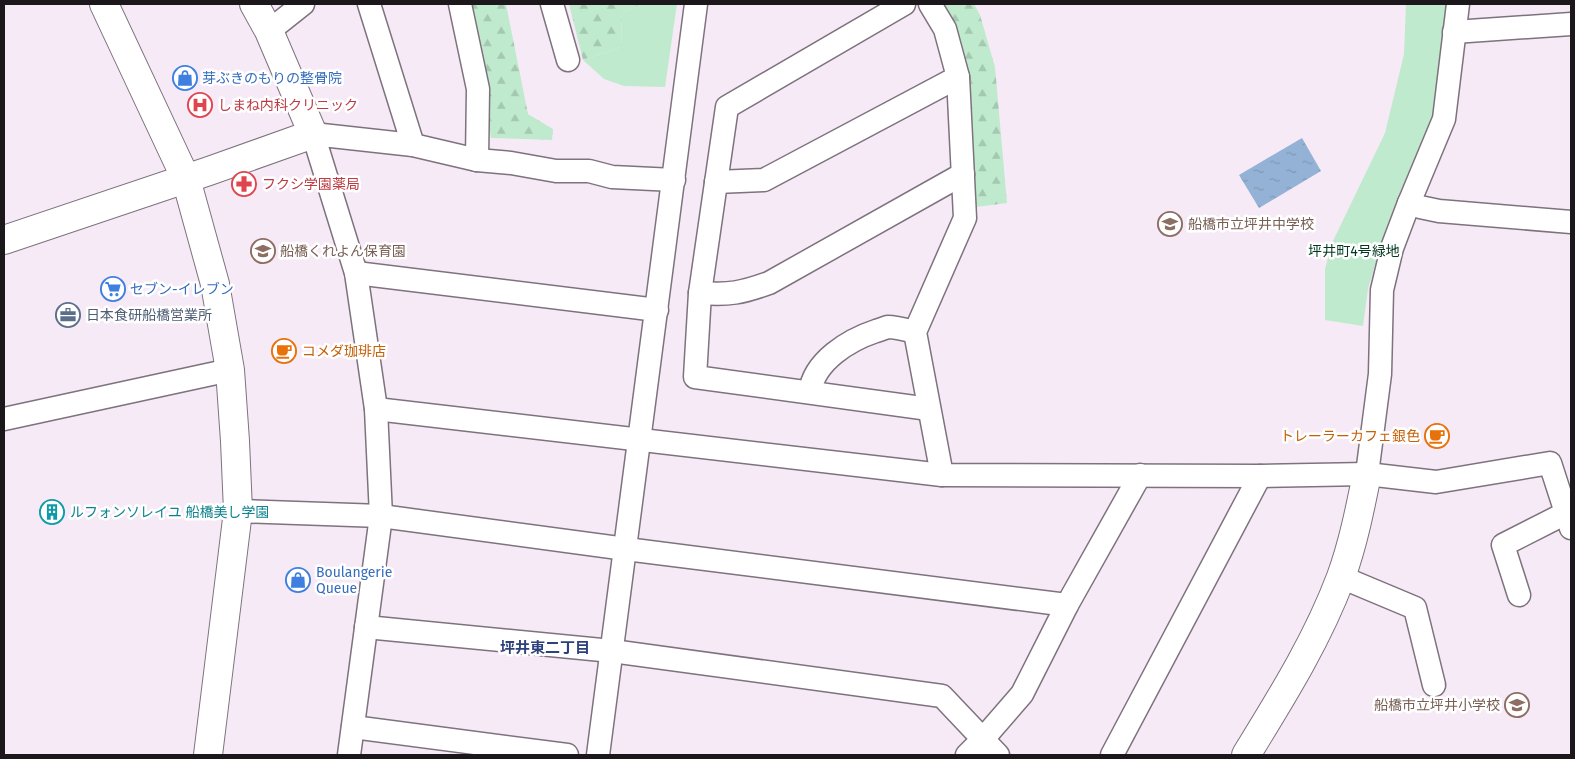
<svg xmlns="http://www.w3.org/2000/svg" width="1575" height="759" viewBox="0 0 1575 759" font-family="'Fira Sans','Noto Sans JP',sans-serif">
  <defs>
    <pattern id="forest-firs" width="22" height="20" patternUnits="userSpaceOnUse" patternTransform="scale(1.25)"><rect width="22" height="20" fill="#c0eace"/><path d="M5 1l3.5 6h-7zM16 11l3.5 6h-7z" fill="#a4c8b0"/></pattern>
    <pattern id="water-ripples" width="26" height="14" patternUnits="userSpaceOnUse" patternTransform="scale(1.25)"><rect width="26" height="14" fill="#94b2d5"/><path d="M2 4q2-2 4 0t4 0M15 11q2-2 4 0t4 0" fill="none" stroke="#7f98b6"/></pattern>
  </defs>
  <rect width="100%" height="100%" fill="#f7eaf7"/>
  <g fill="url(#forest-firs)">
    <polygon points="467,4 506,4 528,114 553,129 552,140 491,138 482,77"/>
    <polygon points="569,4 640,4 634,8 622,12 621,47 583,60"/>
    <polygon points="943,4 974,4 980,15 995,67 1007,203 976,207 968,73 950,15"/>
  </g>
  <g fill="#c0eace">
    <polygon points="640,4 677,4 665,87 624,86 604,79 583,60 621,47 622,12 634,8"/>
    <polygon points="1406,4 1446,4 1439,83 1434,113 1398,197 1381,244 1368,289 1363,326 1325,320 1325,269 1332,243 1385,133 1404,54"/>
  </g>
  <polygon fill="url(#water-ripples)" points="1302,138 1321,171 1259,208 1239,175"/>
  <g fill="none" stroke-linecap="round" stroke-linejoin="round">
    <defs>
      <g id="minor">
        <polyline points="369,4 413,145"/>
        <polyline points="460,4 478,89 477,160"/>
        <polyline points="552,4 568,60"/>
        <polyline points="904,4 727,107 700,293 695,377 929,409"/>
        <polyline points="930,4 945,29 958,77 965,218 915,332 942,475"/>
        <polyline points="269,31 303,4"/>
        <polyline points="1454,32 1571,24"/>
        <polyline points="716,182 764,180 958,77"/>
        <polyline points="1409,203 1420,207 1439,211 1571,222"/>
        <polyline points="356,273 657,310"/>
        <path d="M700 293C730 295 741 293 769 283L963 174"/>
        <path d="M810 392C814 361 849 340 876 331 880 330 884 328 888 327 896 327 907 330 915 332"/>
        <polyline points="376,409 942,475 1260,476 1367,474 1436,482 1550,463 1571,528"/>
        <polyline points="4,419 230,370"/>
        <polyline points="1367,474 1380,374 1382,290 1392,248 1409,203 1444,119 1458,4"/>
        <polyline points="238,511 381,516 626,549 1067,605"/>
        <polyline points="1341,577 1415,608 1434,685"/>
        <polyline points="1519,595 1503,545 1566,513"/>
        <polyline points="366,627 612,651 942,696 998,755"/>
        <polyline points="353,727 567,755"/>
        <polyline points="349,755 381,516 376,409 356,273 313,134 413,145 477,160 511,163 556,171 589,171 612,177 674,180"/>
        <polyline points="598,755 696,4"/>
        <polyline points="967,755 983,739 1022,694 1067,605 1140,475"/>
        <polyline points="1112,755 1260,476"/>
      </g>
      <g id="tertiary">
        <polyline points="104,4 186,179 215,284 230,370 235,441 238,511 208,755"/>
        <polyline points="4,240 209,171 313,134 269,31 254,4"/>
        <path d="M1246 755C1281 698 1317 641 1341 577 1353 544 1360 509 1367 474"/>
      </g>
    </defs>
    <use href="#minor" stroke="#7d727d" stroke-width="25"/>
    <use href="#tertiary" stroke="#7d727d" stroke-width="30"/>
    <use href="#minor" stroke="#fff" stroke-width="22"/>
    <use href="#tertiary" stroke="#fff" stroke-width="28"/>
  </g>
  <defs>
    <symbol id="shop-ring" viewBox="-11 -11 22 22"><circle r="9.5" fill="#fff" stroke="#3f7fe0" stroke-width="1.5"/><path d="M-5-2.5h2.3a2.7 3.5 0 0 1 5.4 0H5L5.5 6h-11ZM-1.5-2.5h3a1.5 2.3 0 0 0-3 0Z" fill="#3f7fe0"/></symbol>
    <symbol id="hospital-ring" viewBox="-11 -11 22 22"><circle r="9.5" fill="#fff" stroke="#e0444e" stroke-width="1.5"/><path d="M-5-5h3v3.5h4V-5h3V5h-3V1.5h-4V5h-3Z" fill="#e0444e"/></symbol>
    <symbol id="pharmacy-ring" viewBox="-11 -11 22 22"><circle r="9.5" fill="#fff" stroke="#e0444e" stroke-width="1.5"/><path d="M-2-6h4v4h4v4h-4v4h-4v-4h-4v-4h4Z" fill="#e0444e"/></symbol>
    <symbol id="school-ring" viewBox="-11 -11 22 22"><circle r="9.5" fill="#fff" stroke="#8d6e63" stroke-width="1.5"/><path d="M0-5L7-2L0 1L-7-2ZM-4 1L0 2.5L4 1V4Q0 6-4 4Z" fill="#8d6e63"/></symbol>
    <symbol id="supermarket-ring" viewBox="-11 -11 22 22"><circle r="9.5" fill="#fff" stroke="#3f7fe0" stroke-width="1.5"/><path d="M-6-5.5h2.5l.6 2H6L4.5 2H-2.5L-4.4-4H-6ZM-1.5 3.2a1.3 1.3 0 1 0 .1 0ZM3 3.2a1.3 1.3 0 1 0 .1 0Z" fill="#3f7fe0"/></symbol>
    <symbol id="office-ring" viewBox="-11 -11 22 22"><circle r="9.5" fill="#fff" stroke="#5c6f8a" stroke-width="1.5"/><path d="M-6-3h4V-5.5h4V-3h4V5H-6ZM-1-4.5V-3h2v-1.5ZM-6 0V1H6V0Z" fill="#5c6f8a"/></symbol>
    <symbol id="cafe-ring" viewBox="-11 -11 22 22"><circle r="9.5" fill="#fff" stroke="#e8710a" stroke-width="1.5"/><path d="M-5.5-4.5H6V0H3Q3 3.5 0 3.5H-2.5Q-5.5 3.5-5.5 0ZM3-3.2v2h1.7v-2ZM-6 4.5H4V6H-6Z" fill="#e8710a"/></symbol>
    <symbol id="building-ring" viewBox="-11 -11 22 22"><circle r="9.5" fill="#fff" stroke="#0f9aa8" stroke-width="1.5"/><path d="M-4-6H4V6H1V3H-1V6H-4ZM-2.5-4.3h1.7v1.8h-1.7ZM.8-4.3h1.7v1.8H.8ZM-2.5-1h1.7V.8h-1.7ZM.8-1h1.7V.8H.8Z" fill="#0f9aa8"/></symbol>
  </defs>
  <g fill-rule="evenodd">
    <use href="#shop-ring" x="171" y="64" width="28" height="28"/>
    <use href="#hospital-ring" x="186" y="91" width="28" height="28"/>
    <use href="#pharmacy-ring" x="230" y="170" width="28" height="28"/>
    <use href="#school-ring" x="1156" y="210" width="28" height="28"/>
    <use href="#school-ring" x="249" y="237" width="28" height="28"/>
    <use href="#supermarket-ring" x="99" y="275" width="28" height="28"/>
    <use href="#office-ring" x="54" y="301" width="28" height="28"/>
    <use href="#cafe-ring" x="270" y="337" width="28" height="28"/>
    <use href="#cafe-ring" x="1423" y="422" width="28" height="28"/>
    <use href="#building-ring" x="38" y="498" width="28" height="28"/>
    <use href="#shop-ring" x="284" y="566" width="28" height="28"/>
    <use href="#school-ring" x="1503" y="691" width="28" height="28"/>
  </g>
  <g text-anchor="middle" stroke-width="5" stroke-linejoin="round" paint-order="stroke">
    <g font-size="14" fill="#366cbe" stroke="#fff" text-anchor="start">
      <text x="202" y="83">芽ぶきのもりの整骨院</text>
      <text x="130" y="294">セブン-イレブン</text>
      <text x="316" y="577">Boulangerie<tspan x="316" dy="16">Queue</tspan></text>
    </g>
    <g font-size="14" fill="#be3a42" stroke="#fff" text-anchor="start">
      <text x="218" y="110">しまね内科クリニック</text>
      <text x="262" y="189">フクシ学園薬局</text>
    </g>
    <g font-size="14" fill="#785e54" stroke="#fff" text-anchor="start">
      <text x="1188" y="229">船橋市立坪井中学校</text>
      <text x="280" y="256">船橋くれよん保育園</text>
      <text x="1500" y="710" text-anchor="end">船橋市立坪井小学校</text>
    </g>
    <g font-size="14" fill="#01391f" stroke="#fff">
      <text x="1354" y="256">坪井町4号緑地</text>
    </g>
    <g font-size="14" fill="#4e5e75" stroke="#fff" text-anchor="start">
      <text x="86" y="320">日本食研船橋営業所</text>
    </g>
    <g font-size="14" fill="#c56008" stroke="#fff" text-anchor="start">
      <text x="302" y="356">コメダ珈琲店</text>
      <text x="1420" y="441" text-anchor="end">トレーラーカフェ銀色</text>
    </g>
    <g font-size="14" fill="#0d838f" stroke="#fff" text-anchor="start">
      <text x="70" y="517">ルフォンソレイユ 船橋美し学園</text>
    </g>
    <g font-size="15" font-weight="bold" fill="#2d427b" stroke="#fff">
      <text x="545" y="653">坪井東二丁目</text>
    </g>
  </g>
  <rect width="1575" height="759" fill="none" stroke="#1b171b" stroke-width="10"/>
</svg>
